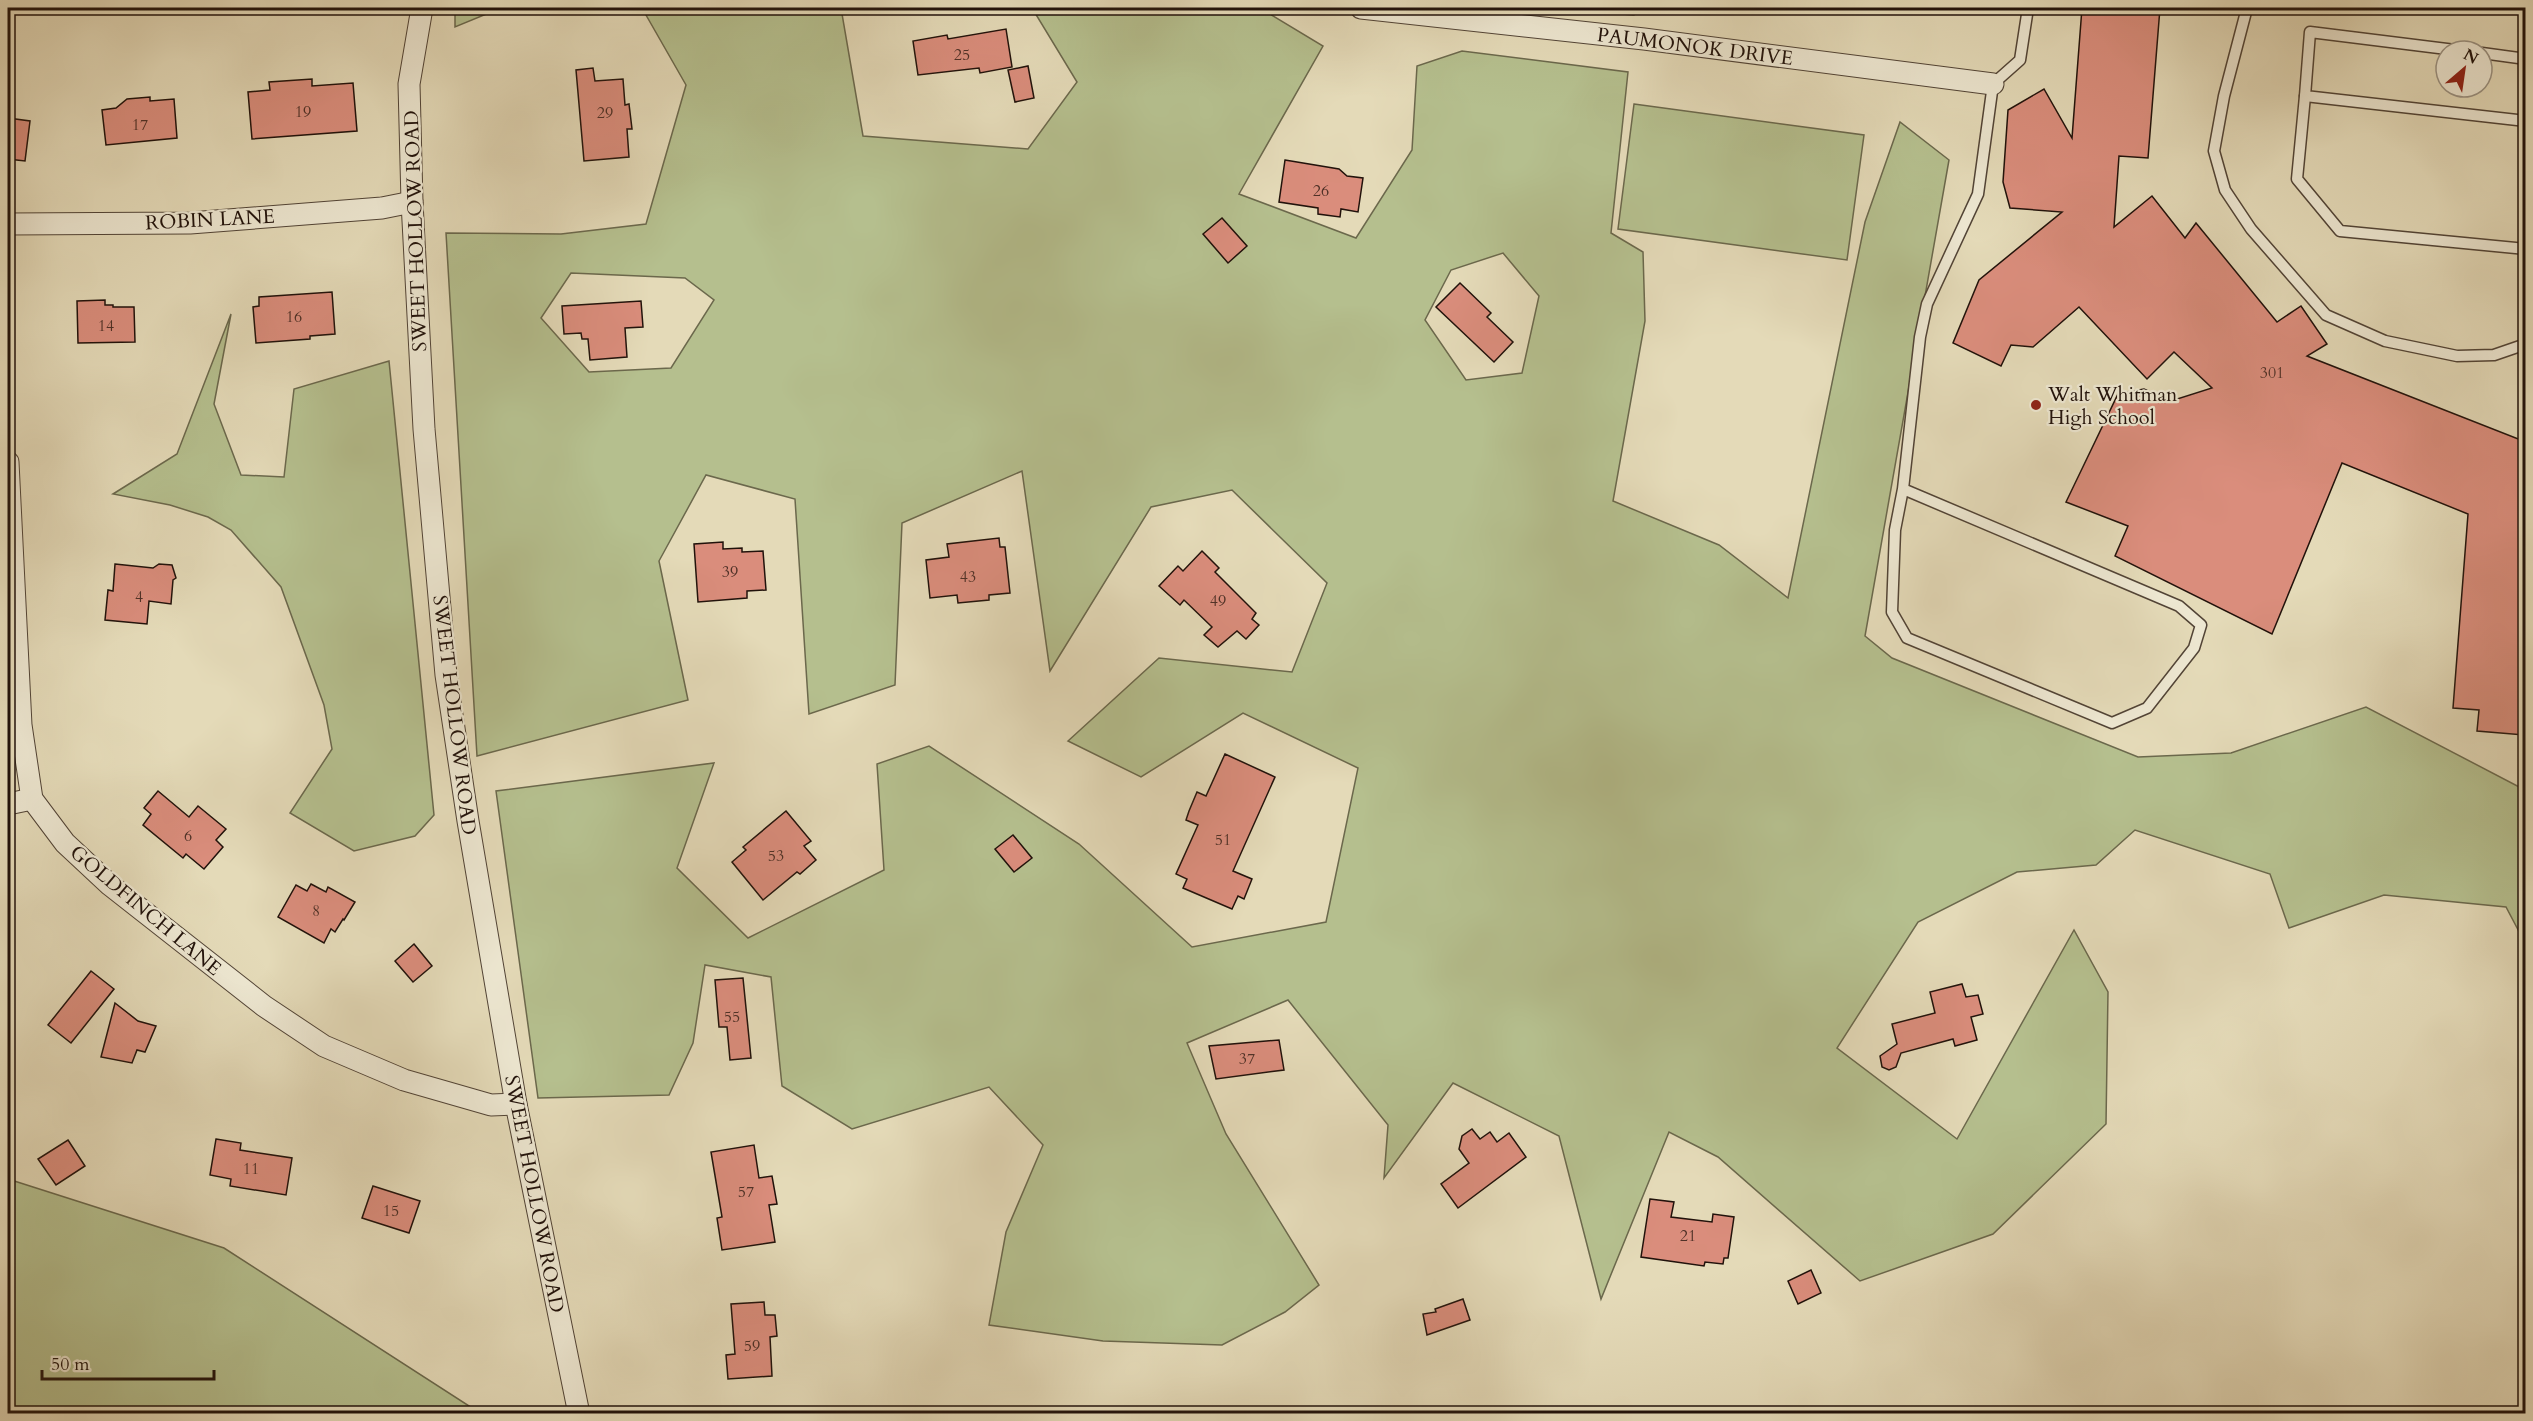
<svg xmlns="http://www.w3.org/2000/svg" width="2533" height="1421" viewBox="0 0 2533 1421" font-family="Cardo,serif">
  <rect width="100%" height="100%" fill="#e4dab8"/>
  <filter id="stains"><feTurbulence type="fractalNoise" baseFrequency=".00333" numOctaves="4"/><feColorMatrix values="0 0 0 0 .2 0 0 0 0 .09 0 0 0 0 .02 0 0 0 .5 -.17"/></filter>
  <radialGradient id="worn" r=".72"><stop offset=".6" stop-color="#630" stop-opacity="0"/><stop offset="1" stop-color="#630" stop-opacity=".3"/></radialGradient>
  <g fill="#b5bf8e" stroke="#6b684c" stroke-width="1.5" fill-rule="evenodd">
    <polygon points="455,8 501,8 455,27"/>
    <path d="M642 8H841L863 136 1028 149 1077 82 1032 8H1260L1323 46 1239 194 1356 238 1412 150 1417 66 1462 51 1628 72 1611 233 1643 252 1645 321 1613 501 1719 545 1788 598 1865 222 1900 122 1949 160 1865 636 1892 658 2138 757 2231 753 2366 707 2525 790V943L2506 907 2384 895 2289 928 2270 874 2135 830 2096 865 2017 872 1918 922 1837 1048 1957 1139 2074 930 2108 992 2106 1124 1993 1234 1860 1281 1718 1157 1669 1132 1601 1299 1559 1136 1453 1083 1384 1178 1388 1125 1288 1000 1187 1043 1226 1134 1319 1285 1285 1312 1222 1345 1103 1341 989 1325 1006 1232 1043 1145 989 1087 852 1129 782 1086 771 977 705 965 693 1043 669 1095 538 1098 496 791 714 763 677 868 748 938 884 870 877 764 929 746 1079 844 1192 947 1326 922 1358 768 1243 713 1141 777 1068 741 1159 658 1292 672 1327 583 1232 490 1151 507 1050 671 1022 471 902 523 895 685 809 714 795 499 706 475 659 561 688 700 477 756 446 233 561 234 646 224 686 85ZM1503 253 1539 296 1522 373 1466 380 1425 320 1451 270ZM571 273 685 278 714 300 671 368 589 372 541 318Z"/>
    <polygon points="1546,8 1638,8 1634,15"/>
    <polygon points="1634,104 1864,135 1847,260 1618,229"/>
    <polygon points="231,314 214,404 241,475 284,477 294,389 389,361 434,815 415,836 354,851 290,813 332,749 324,705 281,587 231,530 208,517 170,505 113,494 177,454"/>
    <polygon points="8,1179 224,1248 480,1413 8,1413"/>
  </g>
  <g fill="#da8d7c" stroke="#21120b" stroke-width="1.5">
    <polygon points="2082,8 2160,8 2148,158 2119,156 2114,227 2152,196 2185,238 2196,223 2277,322 2301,306 2327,344 2307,356 2526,442 2524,735 2477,731 2479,710 2453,708 2468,514 2342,463 2272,634 2115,556 2128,526 2066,502 2118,394 2144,389 2171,401 2212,388 2174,352 2147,379 2079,307 2033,347 2011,345 2001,366 1953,343 1979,280 2062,212 2010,208 2003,182 2008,110 2044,89 2072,138"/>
    <polygon points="1006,29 1012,67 980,73 979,68 918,75 913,41 947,35 948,39"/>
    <polygon points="1028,66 1034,98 1015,102 1008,70"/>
    <polygon points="593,68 595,81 623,79 625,105 629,104 632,129 627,129 629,157 584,161 576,70"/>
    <polygon points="312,79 312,86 353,83 357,131 252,139 248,92 270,90 269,82"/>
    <polygon points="150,97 150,101 174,99 177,138 106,145 102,110 116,108 127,99"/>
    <polygon points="8,118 30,121 25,161 8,159"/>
    <polygon points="1285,160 1339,169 1347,176 1363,178 1358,212 1341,209 1340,217 1318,214 1318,208 1279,202"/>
    <polygon points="1222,218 1247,246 1228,263 1203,234"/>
    <polygon points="1460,283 1491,313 1487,317 1513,342 1494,362 1436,307"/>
    <polygon points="332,292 335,334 310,336 310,339 256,343 253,307 259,306 259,297"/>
    <polygon points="105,300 105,305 113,305 113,307 134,307 135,342 78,343 77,301"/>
    <polygon points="641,301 643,327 625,328 627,357 590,360 588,339 582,339 581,333 564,334 562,306"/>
    <polygon points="999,538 1000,547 1005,547 1010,593 989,595 989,600 958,603 957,595 930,598 926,560 949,557 947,544"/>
    <polygon points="723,542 723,549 742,548 742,552 763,551 766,590 747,591 747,598 698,602 694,544"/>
    <polygon points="1202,551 1219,568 1215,572 1256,613 1252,619 1259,625 1246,639 1237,631 1218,647 1204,635 1212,627 1184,600 1180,605 1159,586 1178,566 1183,571"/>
    <polygon points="115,564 153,568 159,564 172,565 176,578 173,580 171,604 149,601 147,624 105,620 108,590 113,591"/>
    <polygon points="1225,754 1275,777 1233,871 1252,879 1244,899 1238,896 1232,909 1183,888 1187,879 1176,874 1198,825 1186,820 1189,811 1197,792 1206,796"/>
    <polygon points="158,791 189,817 198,806 226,829 216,840 223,847 204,869 186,854 183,858 143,825 151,814 144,808"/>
    <polygon points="786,811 811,841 804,846 816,860 800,874 797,872 763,900 732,862 746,850 743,847"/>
    <polygon points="1013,835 1032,858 1014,872 995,849"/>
    <polygon points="311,884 326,892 328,887 355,902 344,920 343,919 335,932 331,929 324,943 278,917 296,885 307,891"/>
    <polygon points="414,944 432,966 413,982 395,961"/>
    <polygon points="91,971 114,989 71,1043 48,1025"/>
    <polygon points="743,978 751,1058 730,1060 727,1027 719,1027 715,980"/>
    <polygon points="1962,984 1966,997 1978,995 1983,1014 1971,1017 1977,1040 1955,1046 1953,1039 1901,1053 1896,1067 1889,1070 1882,1067 1880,1056 1897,1044 1892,1024 1935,1013 1930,992"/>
    <polygon points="115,1003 138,1021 156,1026 145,1052 137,1050 132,1063 101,1057"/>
    <polygon points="1279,1040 1284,1070 1216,1079 1209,1046"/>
    <polygon points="1472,1129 1480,1139 1490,1132 1497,1142 1509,1133 1526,1157 1458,1208 1441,1184 1469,1163 1459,1149 1462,1136"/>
    <polygon points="216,1139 241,1143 240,1150 292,1158 286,1195 230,1186 231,1179 210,1175"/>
    <polygon points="68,1140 85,1166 56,1185 38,1159"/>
    <polygon points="754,1145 759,1178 772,1176 777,1204 769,1205 775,1242 722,1250 717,1218 722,1217 711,1152"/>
    <polygon points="373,1186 420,1201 409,1233 362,1218"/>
    <polygon points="1650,1199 1674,1202 1671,1217 1712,1222 1713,1214 1734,1217 1728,1258 1724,1258 1723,1264 1705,1262 1704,1266 1641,1257"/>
    <polygon points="1811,1270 1821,1293 1798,1304 1788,1281"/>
    <polygon points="1463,1299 1470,1320 1427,1335 1423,1314 1436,1312 1435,1309"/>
    <polygon points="764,1302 765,1315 775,1315 777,1336 770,1337 772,1376 728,1379 726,1355 735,1354 731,1304"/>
  </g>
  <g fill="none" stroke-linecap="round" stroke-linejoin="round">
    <defs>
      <g id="lane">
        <polyline points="2247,8 2224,96 2214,151 2225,190 2251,229 2326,315 2385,341 2457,356 2494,355 2526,344"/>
        <polyline points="2463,51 2310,32 2305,96 2526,121"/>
        <polyline points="2482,53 2526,59"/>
        <polyline points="2305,96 2297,179 2340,231 2526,249"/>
        <polyline points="1903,489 2179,606 2201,625 2194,648 2147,708 2112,723 1907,638 1892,612 1895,530 1903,489 1920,337 1927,304 1978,194 1993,84 2020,60 2028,8"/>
      </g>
      <g id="street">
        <polyline points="422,8 409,84 412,202 424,429 446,675 468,821 516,1104 579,1414"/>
        <polyline points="1361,8 1644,39 1993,84"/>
        <polyline points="8,224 190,223 382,208 412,202"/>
        <polyline points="8,462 21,725 32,799 65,843 110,885 264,1006 324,1046 404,1080 491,1105 516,1104"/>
        <polyline points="8,804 32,799"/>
      </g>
    </defs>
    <use href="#lane" stroke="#524436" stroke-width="13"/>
    <use href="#street" stroke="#524436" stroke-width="23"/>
    <use href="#lane" stroke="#ede7d1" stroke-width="10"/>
    <use href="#street" stroke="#ede7d1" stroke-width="21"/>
  </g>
  <circle fill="#8f2418" stroke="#ede7d1" stroke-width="2" cx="2036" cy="405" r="6"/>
  <g text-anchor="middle" stroke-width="4.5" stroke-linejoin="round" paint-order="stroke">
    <g font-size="16" fill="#4f3127">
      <text x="962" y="60">25</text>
      <text x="303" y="117">19</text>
      <text x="605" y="118">29</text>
      <text x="140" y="130">17</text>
      <text x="1321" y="196">26</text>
      <text x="294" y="322">16</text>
      <text x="106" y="331">14</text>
      <text x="2272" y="378">301</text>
      <text x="730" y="577">39</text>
      <text x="968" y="582">43</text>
      <text x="139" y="602">4</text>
      <text x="1218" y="606">49</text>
      <text x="188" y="841">6</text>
      <text x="1223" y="845">51</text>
      <text x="776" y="861">53</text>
      <text x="316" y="916">8</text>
      <text x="732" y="1022">55</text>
      <text x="1247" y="1064">37</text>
      <text x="251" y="1174">11</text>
      <text x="746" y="1197">57</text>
      <text x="391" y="1216">15</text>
      <text x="1688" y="1241">21</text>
      <text x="752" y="1351">59</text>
    </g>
    <g font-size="20" fill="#21120b" stroke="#ede7d1">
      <text transform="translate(1695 46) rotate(7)" y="7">PAUMONOK DRIVE</text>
      <text transform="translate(210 219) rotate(-3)" y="7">ROBIN LANE</text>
      <text transform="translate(415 231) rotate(-92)" y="7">SWEET HOLLOW ROAD</text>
      <text transform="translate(455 715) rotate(83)" y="7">SWEET HOLLOW ROAD</text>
      <text transform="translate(146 910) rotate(40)" y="7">GOLDFINCH LANE</text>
      <text transform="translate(535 1194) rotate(79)" y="7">SWEET HOLLOW ROAD</text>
    </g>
    <g font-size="20" fill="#21120b" stroke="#ede7d1" text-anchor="start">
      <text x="2048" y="401">Walt Whitman<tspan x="2048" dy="23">High School</tspan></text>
    </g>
  </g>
  <rect width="2533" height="1421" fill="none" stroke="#e4dab8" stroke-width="30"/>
  <rect x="9" y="9" width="2515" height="1403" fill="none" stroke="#21120b" stroke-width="3"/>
  <rect x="15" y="15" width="2503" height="1391" fill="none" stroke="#21120b" stroke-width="1.5"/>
  <g transform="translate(2464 69) rotate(29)"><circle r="28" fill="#ede7d1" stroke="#9b9282" stroke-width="1.5"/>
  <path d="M0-4.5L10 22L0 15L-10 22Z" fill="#8f2418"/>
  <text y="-9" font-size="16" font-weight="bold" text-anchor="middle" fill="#21120b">N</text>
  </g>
  <path d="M42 1370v9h172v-9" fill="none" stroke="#21120b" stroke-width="3"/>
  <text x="51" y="1370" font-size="18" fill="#21120b" stroke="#ede7d1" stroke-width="4.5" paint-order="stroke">50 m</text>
  <rect width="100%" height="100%" filter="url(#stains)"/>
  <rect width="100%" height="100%" fill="url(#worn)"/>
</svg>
